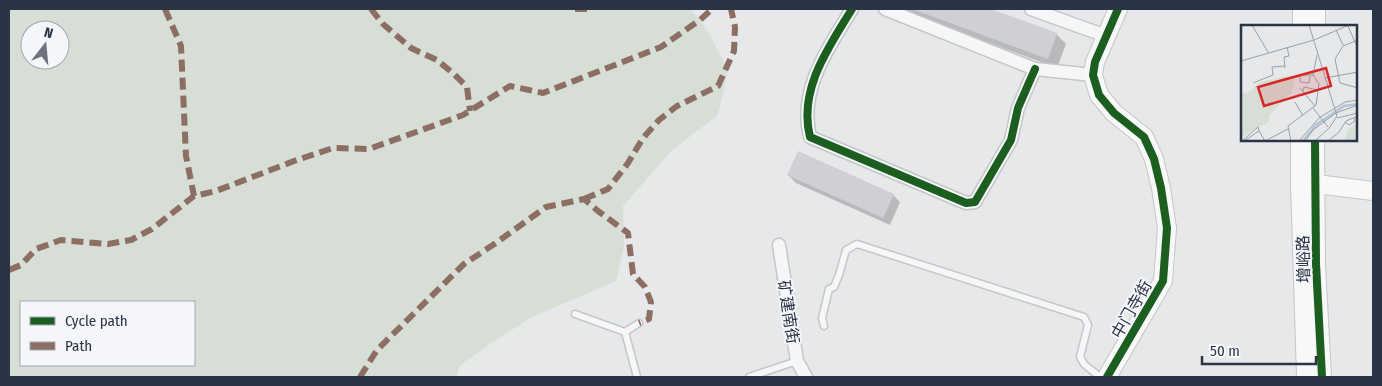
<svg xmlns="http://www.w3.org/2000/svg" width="1382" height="386" viewBox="0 0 1382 386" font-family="'Fira Sans Condensed','Noto Sans SC',sans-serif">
  <rect width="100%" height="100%" fill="#e6e8ea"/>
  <path fill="#d6ded6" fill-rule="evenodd" d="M9 9H690L706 28 728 70 718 115 671 151 623 206 624 247 616 281 532 317 499 338 460 365 456 377H9ZM30 30H60V60H30ZM21 302H194V365H21Z"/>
  <g fill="#0003">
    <polygon points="898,9 987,9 1056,34 1066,44 1057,68"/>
    <polygon points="788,175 893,195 900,202 890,225 796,183"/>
  </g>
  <g fill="#ced0d3">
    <polygon points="916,9 991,9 1057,33 1048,59 915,10"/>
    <polygon points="798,151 894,194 883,218 787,175"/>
  </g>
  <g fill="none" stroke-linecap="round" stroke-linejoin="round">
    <defs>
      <g id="lane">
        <polyline points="575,314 625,332"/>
        <polyline points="824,326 822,318 829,289 834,287 839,275 846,250 857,244 1084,317 1088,325 1080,357 1084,364 1100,377"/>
        <polyline points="637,377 625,332 639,323"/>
        <polyline points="749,377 797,361"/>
      </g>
      <g id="street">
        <path d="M852 9C829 47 798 89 810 137L966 203 975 202 1011 140 1018 108 1035 69"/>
        <polyline points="885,9 1035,69 1093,75"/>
        <polyline points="1031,9 1106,36"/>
        <polyline points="779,245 797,361 806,377"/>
      </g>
      <g id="secondary">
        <polyline points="1302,26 1302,9"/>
        <polyline points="1316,26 1316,9"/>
        <polyline points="1300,140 1300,183 1306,377"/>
        <polyline points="1315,140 1316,264 1322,377"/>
        <polyline points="1316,184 1373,191"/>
        <polyline points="1107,377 1163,281 1167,228 1161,188 1154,159 1144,137 1114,113 1099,95 1093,75 1095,62 1118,9"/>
      </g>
    </defs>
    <use href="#lane" stroke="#c4c6c8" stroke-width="9"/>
    <use href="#street" stroke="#c4c6c8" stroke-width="15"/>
    <use href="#secondary" stroke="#c4c6c8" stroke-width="20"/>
    <use href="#lane" stroke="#f5f6f7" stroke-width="6"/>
    <use href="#street" stroke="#f5f6f7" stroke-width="12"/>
    <use href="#secondary" stroke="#f8f8f8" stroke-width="18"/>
    <g stroke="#8d6e63" stroke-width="6" stroke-dasharray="12 6" stroke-linecap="butt">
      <polyline points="165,9 181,46 186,156 194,196"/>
      <polyline points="371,9 383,24 411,48 437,60 454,74 467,87 470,111"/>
      <polyline points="575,9 592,9"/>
      <polyline points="584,199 608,189 628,163 643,138 659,120 677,106 718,86 734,51 735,27 731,9"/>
      <polyline points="9,270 21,265 36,249 61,240 108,244 131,240 152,229 194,196 216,191 294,161 333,148 369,149 463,115 510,86 543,93 661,47 700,20 712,9"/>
      <polyline points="360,377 377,350 464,264 496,243 546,207 584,199 598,211 628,233 633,274 645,287 651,302 649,319 639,323"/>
    </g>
    <defs>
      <g id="cycleway">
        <path d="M852 9C829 47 798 89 810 137L966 203 975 202 1011 140 1018 108 1035 69"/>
        <polyline points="1315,140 1316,264 1322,377"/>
        <polyline points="1107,377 1163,281 1167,228 1161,188 1154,159 1144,137 1114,113 1099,95 1093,75 1095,62 1118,9"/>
      </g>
    </defs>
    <use href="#cycleway" stroke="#f4f6f9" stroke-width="11"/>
    <use href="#cycleway" stroke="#1b5e20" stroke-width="8"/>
  </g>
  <g text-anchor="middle" stroke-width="4" stroke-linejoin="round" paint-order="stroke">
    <g font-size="16" fill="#2b3445" stroke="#f4f6f9">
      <text transform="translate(1303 259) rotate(-91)" y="6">增峪路</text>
      <text transform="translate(1131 309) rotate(-60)" y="6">中门寺街</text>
      <text transform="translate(789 312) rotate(81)" y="6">矿建南街</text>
    </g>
  </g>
  <g transform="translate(1241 25)">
    <rect width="116" height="116" fill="#e6e8ea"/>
    <path d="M46 51 54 55 51 67 28 90V97L3 110 0 116V69L8 67 19 57ZM116 98V116H103L107 105Z" fill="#d6ded6"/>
    <path fill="none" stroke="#b4c4d5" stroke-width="2.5" d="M62 116 75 100 103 81 117 79"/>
    <path fill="none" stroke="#9ba0a8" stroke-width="1" d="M11 0 27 27M68 0 96 91 89 102 74 116M107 1 117 24M95 5 102 20M117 15 102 21 94 34 99 58 117 63M0 36 73 15 108 0M44 43 43 32 48 31 46 22M69 51 68 58 59 57V50H72M84 53 117 47M12 58 32 50 31 42 44 41M59 63 74 81M62 66 63 62 77 65M54 77 62 91M72 83 87 102M96 93 117 88M104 97 108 100 114 96 113 93M1 116 17 102 18 106M3 116 18 106 24 116M24 116 47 104M50 116 47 101 75 80 78 59 72 50 76 30M58 116 78 93 104 77 117 75M64 116 72 105 95 88 117 80M87 116 98 107 105 96 117 91"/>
    <path fill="#d62828" fill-opacity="0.15" stroke="#d62828" stroke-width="2.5" d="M85 43 90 61 23 81 17 62Z"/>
    <rect width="116" height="116" fill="none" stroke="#2b3445" stroke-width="2.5"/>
  </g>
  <rect width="1382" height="386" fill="none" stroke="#2b3445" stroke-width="20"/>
  <rect x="20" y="301" width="175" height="65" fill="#f4f6f9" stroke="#a4a8b1"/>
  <rect x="30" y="317" width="25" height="8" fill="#1b5e20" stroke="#a4a8b1"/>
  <text x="65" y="326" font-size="15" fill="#2b3445">Cycle path</text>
  <rect x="30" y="342" width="25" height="8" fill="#8d6e63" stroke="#a4a8b1"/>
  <text x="65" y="351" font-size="15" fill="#2b3445">Path</text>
  <g transform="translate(45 45) rotate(16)"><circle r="24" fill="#f4f6f9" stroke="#a4a8b1"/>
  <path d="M0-4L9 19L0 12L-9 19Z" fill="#6c737f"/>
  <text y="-8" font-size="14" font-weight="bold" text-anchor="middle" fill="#2b3445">N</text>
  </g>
  <path d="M1202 356v8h114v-8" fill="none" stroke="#2b3445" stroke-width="2.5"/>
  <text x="1210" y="356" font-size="15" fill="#2b3445" stroke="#f4f6f9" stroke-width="4" paint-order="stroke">50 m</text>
</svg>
